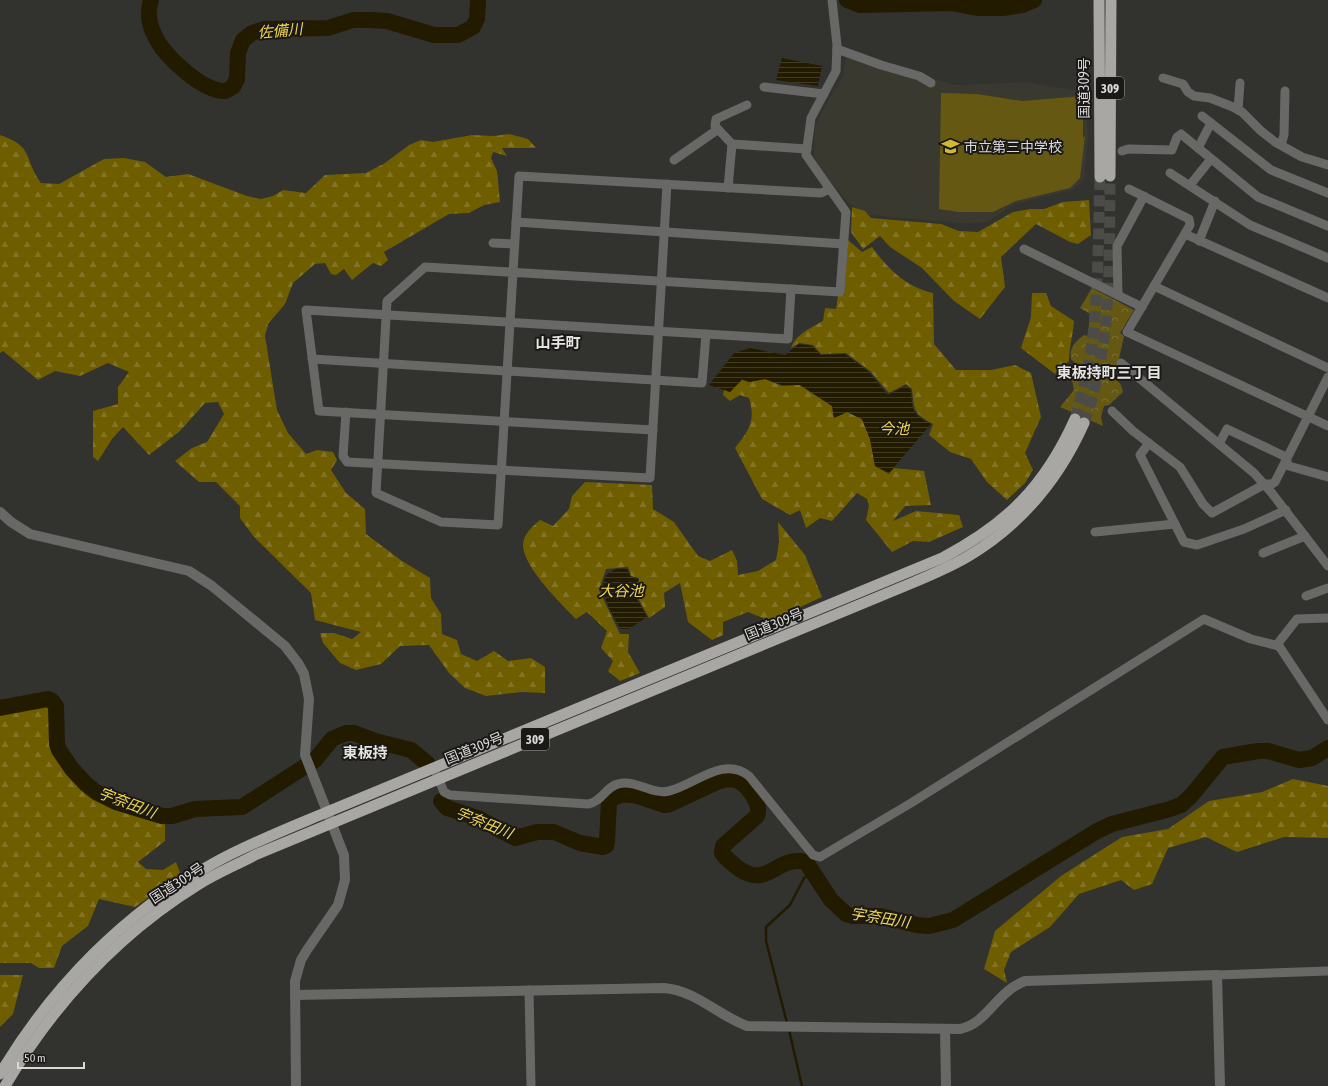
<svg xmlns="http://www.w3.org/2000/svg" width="1328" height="1086" viewBox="0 0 1328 1086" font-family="'Asap Condensed','Noto Sans JP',sans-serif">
  <defs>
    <pattern id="forest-firs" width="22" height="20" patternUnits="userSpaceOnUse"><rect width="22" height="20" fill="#6e5e00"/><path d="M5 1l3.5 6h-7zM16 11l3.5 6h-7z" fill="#827424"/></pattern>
    <pattern id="park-crowns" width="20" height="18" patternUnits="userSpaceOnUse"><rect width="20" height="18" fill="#655813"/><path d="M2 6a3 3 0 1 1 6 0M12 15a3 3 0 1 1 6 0" fill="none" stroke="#7a6f35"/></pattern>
    <pattern id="water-rules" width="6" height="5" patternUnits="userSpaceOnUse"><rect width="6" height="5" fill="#221b00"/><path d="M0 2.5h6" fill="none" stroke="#423c24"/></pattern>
  </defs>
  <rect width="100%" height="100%" fill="#32322f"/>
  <polygon fill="#3a3930" points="846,57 923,80 938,80 956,85 1027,82 1085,92 1088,137 1084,180 1072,190 1015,204 987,222 962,223 870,215 848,203 824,173 814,157 815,127 821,113 843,76"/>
  <g fill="url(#forest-firs)">
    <path d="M509 134 528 139 536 148H502L507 156 493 152 491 158 497 171 500 202 484 205 469 213 449 214 384 252 388 260 381 266 373 263 352 280 344 269 336 275 331 274 325 263 315 264 293 283 285 304 268 324 265 336 277 410 288 433 306 454 317 450 333 452 337 460 331 470 346 493 365 509 366 534 402 561 430 578 431 598 441 614 442 634 457 640 461 654 477 661 494 651 508 661 531 658 545 667V693L522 692 486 696 465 688 449 673 429 645 400 646 381 664 356 670 340 663 323 643 320 633H334L352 639 361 632 315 620 311 593 254 537 240 518V506L216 482H199L175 461 192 448 207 442 224 414 218 402 205 403 180 431 149 455 123 427 112 439 98 461 93 457V411L118 404V387L129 372 108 363 80 376 55 371 38 380 3 351 0 353V135C35 147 23 158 41 183L59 184 104 159 124 158 145 162 166 177 188 174 247 196 261 199 273 196 283 190 306 193 325 175 366 173 385 163 409 145 421 140 433 142 472 135 494 136Z"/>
    <polygon points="1089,200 1091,235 1078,244 1070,242 1036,224 1001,257 1005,287 980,319 954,301 922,268 890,247 880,236 863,249 851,232 852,207 865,211 871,218 941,224 959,231 978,232 1013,212 1030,209 1044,209 1063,202"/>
    <path d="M848 240 862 252 872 247C888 269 906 287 933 293L934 344 956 370H991L1015 365 1031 373 1041 417 1025 453 1033 470 1025 483 1007 500 987 482 971 459 950 452 929 435 933 424C914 414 914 410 912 389L906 384 889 393 870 371 846 353 821 354 813 345 799 343 791 348C796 334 811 328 823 321L825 308 836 309 838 296 844 295Z"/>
    <path d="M1032 293H1046L1051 306 1074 321C1073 335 1069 348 1069 361L1055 374 1021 348 1031 317Z"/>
    <path d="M765 379 782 386 800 385 832 406 834 418 847 412 862 419 870 439 875 466 889 474 894 468 924 471 931 505 905 506 893 521 916 511 959 515 963 527 929 542 913 541 892 552 866 520 869 506 867 499 857 493 832 521 820 518 806 528 800 510 790 515 762 499 735 448C749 430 756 421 749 398L740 395 730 401 723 395 724 390 730 392 742 380 749 382Z"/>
    <path d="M585 482 652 485 653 509 674 522 698 556 710 561 732 550 737 561 738 575 758 571 776 560 779 542 778 522 805 555 822 597 770 621 748 612 723 622V635L712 640 688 622 680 583 664 593 665 607 649 618 638 598 639 578 631 576 628 567 606 569 599 590 620 634H629L628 652 640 673 620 681 608 671 613 661 601 648 607 631 587 612 576 619C561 604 522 566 523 544 524 533 533 526 540 520L553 526 569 509 572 496Z"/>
    <polygon points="46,699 58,707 60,745 84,779 99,794 140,808 165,812 165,841 138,862 146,869 163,870 176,862 181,875 135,907 99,899 88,926 62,946 54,968 39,968 31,963 0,963 0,715 32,702"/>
    <polygon points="1293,779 1328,786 1328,838 1284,837 1237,852 1206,837 1168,848 1152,884 1134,890 1121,880 1079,894 1050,927 1011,952 1004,970 1007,983 984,969 995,931 1061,876 1122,837 1168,829 1209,801 1262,792"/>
    <polygon points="0,975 23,975 13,1014 0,1027"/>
  </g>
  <path fill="url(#park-crowns)" d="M1092 288 1134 310 1120 333 1124 336 1115 377 1121 385 1123 392 1109 405 1104 406 1101 417 1103 426 1060 407 1074 390 1070 370 1079 367 1071 359C1069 347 1075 342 1084 335L1088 336 1090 314 1080 308Z"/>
  <polygon fill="#655813" points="941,93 977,94 1022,101 1083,96 1083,138 1085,136 1080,178 1070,188 1016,201 993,212 959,212 939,209"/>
  <g fill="url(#water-rules)">
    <polygon points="782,58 822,66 818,86 776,80"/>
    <path d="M799 344 812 346 821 355 845 354 869 372 888 395 905 386 911 390C912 410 912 415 931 424L889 473 875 466 870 439 862 419 847 412 834 418 832 406 800 385H782L765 379 749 382 742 379 730 392 709 385 734 353 750 348 785 355Z"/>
    <path d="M627 569 631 577 638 579 637 599 647 617 629 629H621C613 616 591 581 612 571 616 568 622 569 627 569Z"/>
  </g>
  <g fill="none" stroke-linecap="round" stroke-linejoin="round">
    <g stroke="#221b00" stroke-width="2.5">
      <polyline points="787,1023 766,941 766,927 790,905 804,878 813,872"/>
      <polyline points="789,1030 802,1086"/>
    </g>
    <g stroke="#221b00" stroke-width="16">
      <path d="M151 0C147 12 149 26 155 36 163 55 202 91 224 91 227 91 230 88 233 87L237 79 238 53 243 40 252 33 264 29 328 28 353 20H370L387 21 434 35H458L473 27 477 19 478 0"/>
      <polyline points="847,0 860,5 952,3 977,8 1003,8 1022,5 1034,0"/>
      <polyline points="0,708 48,699 52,701 56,706 57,744 59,750 72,769 86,784 96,792 116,802 162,816 172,816 195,809 242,807 315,760 332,739 346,733 354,733 375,741 411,750 428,764"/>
      <path d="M441 801 447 808 478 818 515 838 537 832H554L580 843 603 847 606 846 607 841 609 802C623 786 647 800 664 805L670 804 717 782C723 780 729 778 736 780 747 784 762 804 757 816L723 846 722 853C726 859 733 864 738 868 768 890 776 855 806 862L831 900 846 914 852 916H880L917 925 929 926 953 920 1097 831 1112 824 1170 809 1181 805 1191 796 1223 757 1258 751H1268L1299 760 1312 758 1328 748"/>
    </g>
    <g stroke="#4b4b48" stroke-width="11" stroke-dasharray="11 5.5" stroke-linecap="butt">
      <path d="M1075 419C1081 397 1087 374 1091 351 1099 294 1098 234 1100 177"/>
      <path d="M1084 423C1113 344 1109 259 1110 176"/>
    </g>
    <g stroke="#686866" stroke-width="9">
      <polyline points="837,49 881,65 919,76 931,83"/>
      <polyline points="1163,78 1183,84 1188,92 1194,96 1210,98 1233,107 1242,112 1261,131 1275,142 1302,157 1328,165"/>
      <polyline points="764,87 824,94"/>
      <polyline points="1238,110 1240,83"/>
      <polyline points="1202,116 1271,170 1328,193"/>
      <polyline points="732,144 807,149"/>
      <polyline points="1281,145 1284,135 1285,91"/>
      <polyline points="1198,148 1211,123"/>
      <polyline points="1122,151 1128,149 1172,150 1177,137 1181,134 1258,197 1328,226"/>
      <polyline points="674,160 717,130"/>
      <polyline points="1170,173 1250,225 1328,258"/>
      <polyline points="1190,185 1211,159"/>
      <polyline points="728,188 732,144 715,126 716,119 747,105"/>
      <path d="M830 189 821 193 519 176 513 272 498 525 441 522 376 493 387 301 425 267C563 275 702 284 840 292L846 212 806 155 811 118 836 71 837 45 832 0"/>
      <polyline points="1129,189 1189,219 1190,225 1127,332 1328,426"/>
      <polyline points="516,222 844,244"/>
      <polyline points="1185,234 1328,298"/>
      <polyline points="1199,241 1215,201"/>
      <polyline points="493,243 514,244"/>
      <polyline points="1024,249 1142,307"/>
      <polyline points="1154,286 1328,368"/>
      <polyline points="1118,295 1117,246 1144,196"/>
      <polyline points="312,359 702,383 706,334"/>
      <polyline points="1121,363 1254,473 1271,492 1328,566"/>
      <polyline points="1112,411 1133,431 1180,467 1203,504 1212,513 1265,484 1272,484 1275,482 1328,377"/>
      <polyline points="346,412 343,456 347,462 650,478 667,184"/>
      <polyline points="653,430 319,411 306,310 788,339 791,289"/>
      <polyline points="1149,443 1140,455 1184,542 1197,545 1244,529 1286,510"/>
      <polyline points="1219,444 1227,429 1284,456 1289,466 1328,477"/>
      <polyline points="1095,532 1175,524"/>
      <polyline points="1263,553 1305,536"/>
      <polyline points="1306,596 1328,588"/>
      <polyline points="1277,646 1279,642 1297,619 1328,618"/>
      <path d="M434 768 444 792 450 795 588 804C602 802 605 787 618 784 636 779 651 795 669 791 695 785 723 755 749 776L813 855 820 857 911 803 1204 619 1251 639 1279 646 1328 720"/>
      <polyline points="1217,975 1328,971"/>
      <polyline points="529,990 531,1086"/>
    </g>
    <g stroke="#686866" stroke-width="10">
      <polyline points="0,512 11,522 30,534 189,571 212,586 285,646 298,663 304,674 309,699 305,755 344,855 345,880 338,905 307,950 301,960 295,981 296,1086"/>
      <path d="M295 995 664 988C697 991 717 1015 747 1026L960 1029C987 1024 996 992 1025 981L1217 975 1220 1086"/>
      <polyline points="945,1029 946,1086"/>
    </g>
    <g stroke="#a8a7a4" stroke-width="11">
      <polyline points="1099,0 1100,177"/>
      <polyline points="1110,176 1111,0"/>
      <path d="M0 1074C52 987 125 912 214 863 250 843 289 828 327 812L942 558C1007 524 1045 486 1075 419"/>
      <path d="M5 1086C53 1005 118 934 199 884 217 873 236 865 255 855L912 583C931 575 950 567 967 557 1021 525 1059 479 1084 423"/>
    </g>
  </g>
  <defs>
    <symbol id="school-bare" viewBox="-9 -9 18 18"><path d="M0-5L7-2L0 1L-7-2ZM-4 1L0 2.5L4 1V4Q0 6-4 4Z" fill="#d1b736" stroke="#1a1918" stroke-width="2.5" paint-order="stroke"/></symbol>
  </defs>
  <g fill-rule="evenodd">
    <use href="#school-bare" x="938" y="134" width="25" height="25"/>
  </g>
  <g text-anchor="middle" stroke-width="4" stroke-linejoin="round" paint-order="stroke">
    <g fill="#1a1918" stroke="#a09f9e" stroke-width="1">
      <rect x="1096" y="77" width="28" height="22" rx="3"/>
      <rect x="521" y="728" width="28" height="22" rx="3"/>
    </g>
    <g font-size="13" font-weight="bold" fill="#dad9d8">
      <text x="1110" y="93">309</text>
      <text x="535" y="744">309</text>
    </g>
    <g font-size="14" fill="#dad9d8" stroke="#1a1918">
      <text transform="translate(1084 88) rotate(-90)" y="5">国道309号</text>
      <text transform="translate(774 624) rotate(-22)" y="5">国道309号</text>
      <text transform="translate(474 748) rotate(-22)" y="5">国道309号</text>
      <text transform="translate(177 883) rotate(-33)" y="5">国道309号</text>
    </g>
    <g font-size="14" fill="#dad9d8" stroke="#1a1918" text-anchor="start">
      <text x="964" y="152">市立第三中学校</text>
    </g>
    <g font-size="15" font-style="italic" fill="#f2d74d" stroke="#1a1918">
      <text transform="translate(280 31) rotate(-5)" y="5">佐備川</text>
      <text x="894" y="434">今池</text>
      <text x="621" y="596">大谷池</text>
      <text transform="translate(127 803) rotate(21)" y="5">宇奈田川</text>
      <text transform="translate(484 823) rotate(22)" y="5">宇奈田川</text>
      <text transform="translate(880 918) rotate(9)" y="5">宇奈田川</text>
    </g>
    <g font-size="15" font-weight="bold" fill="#e4e3e0" stroke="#1a1918">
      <text x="558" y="348">山手町</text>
      <text x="1109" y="378">東板持町三丁目</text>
      <text x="365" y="758">東板持</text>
    </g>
  </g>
  <path d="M18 1062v6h66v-6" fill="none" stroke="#dad9d8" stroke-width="2"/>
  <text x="24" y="1062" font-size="12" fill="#dad9d8" stroke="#1a1918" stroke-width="3" paint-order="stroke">50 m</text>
</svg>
